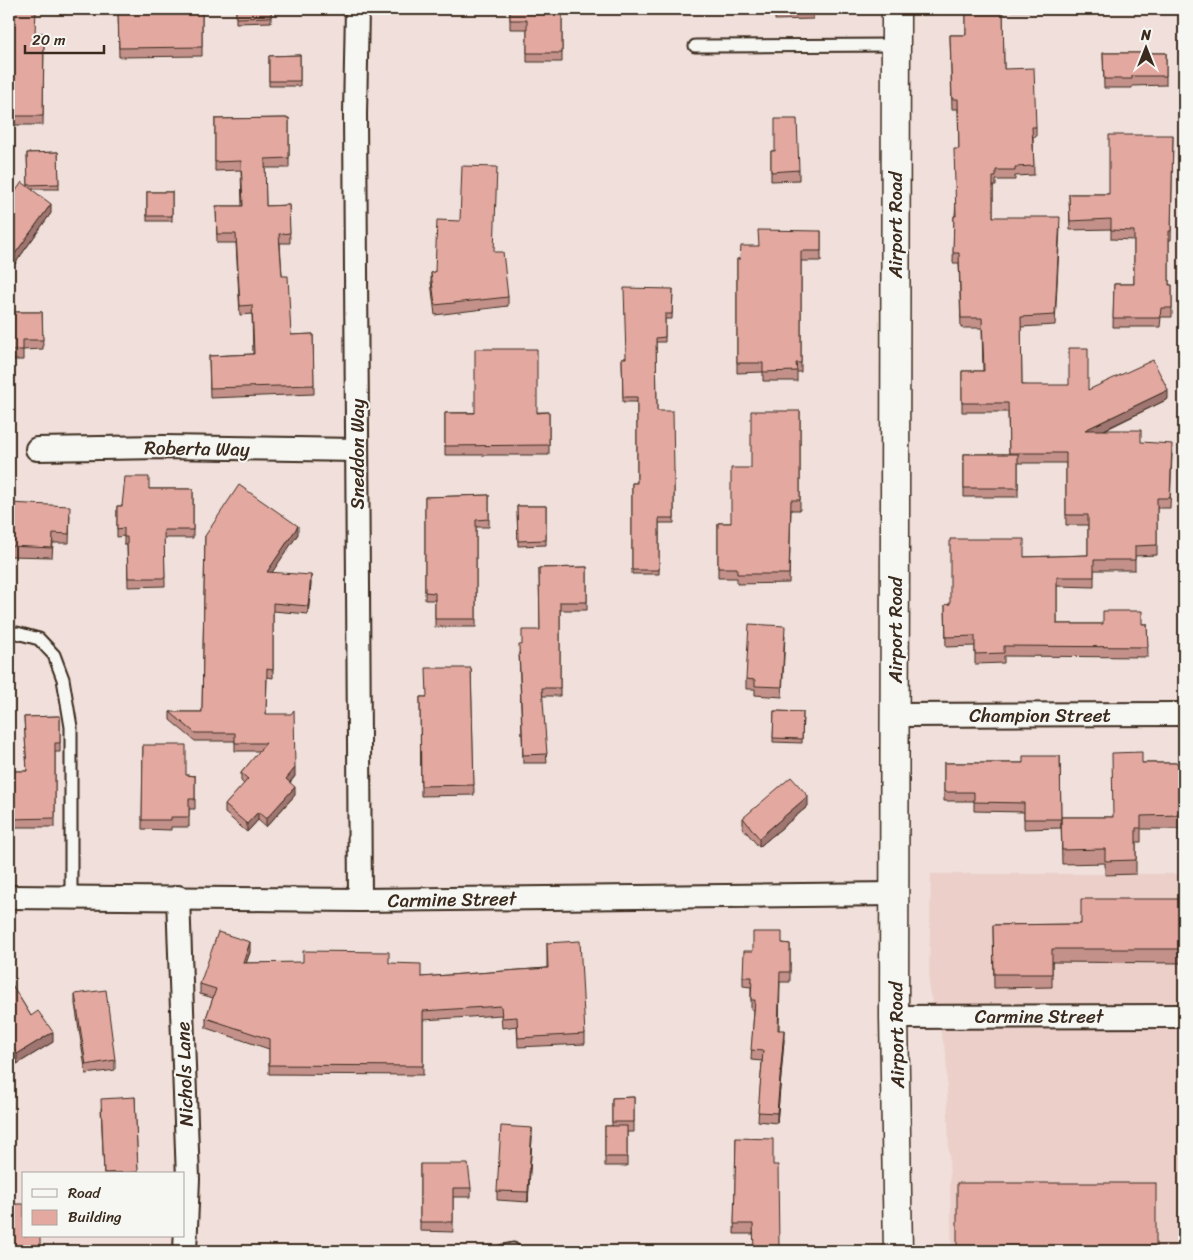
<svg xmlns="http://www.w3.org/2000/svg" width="1193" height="1260" viewBox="0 0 1193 1260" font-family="Sriracha,sans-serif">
  <rect width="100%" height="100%" fill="#f0dfda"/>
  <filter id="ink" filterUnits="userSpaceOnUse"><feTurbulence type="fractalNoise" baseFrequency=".02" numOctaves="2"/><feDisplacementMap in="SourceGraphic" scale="10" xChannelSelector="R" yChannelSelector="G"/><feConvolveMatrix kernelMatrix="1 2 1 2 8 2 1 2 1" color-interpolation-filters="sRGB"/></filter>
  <g filter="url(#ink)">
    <polygon fill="#eccfc9" points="931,874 1184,874 1184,1251 952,1251 946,1052 929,990"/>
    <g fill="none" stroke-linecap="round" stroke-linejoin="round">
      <defs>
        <g id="lane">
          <polyline points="695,46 896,45"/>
          <polyline points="17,633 39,639 54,655 63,679 71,727 71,897"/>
          <polyline points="503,1251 513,1249"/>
        </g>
        <g id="street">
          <polyline points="357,9 355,114 360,900"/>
          <polyline points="37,449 163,447 357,450"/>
          <polyline points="895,715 1184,714"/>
          <polyline points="9,897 360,900 896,894"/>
          <polyline points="178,897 188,1179 185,1251"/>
          <polyline points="894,1017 1184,1016"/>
        </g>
        <polyline id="secondary" points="896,9 894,1017 898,1251"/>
      </defs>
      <use href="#lane" stroke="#3b2a1e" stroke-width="15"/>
      <use href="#street" stroke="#3b2a1e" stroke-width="26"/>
      <use href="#secondary" stroke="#3b2a1e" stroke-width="31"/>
      <use href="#lane" stroke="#f6f6f2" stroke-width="11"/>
      <use href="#street" stroke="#f6f6f2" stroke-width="22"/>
      <use href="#secondary" stroke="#f6f6f2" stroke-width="28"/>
    </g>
    <g fill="#c3918a" stroke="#3b2a1e">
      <polygon points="11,9 35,33 44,33 43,125 9,125"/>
      <polygon points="202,9 202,56 119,57 118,10"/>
      <polygon points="236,9 271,9 271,22 236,23"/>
      <polygon points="510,9 562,9 562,62 527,62 527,29 510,29"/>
      <polygon points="775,9 813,10 813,19 775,20"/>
      <polygon points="966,9 1053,9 1053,11 1003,11 1004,69 1036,127 1036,137 1033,137 1034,175 1015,176 1015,180 996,180 996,186 993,186 993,217 1060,227 1055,325 1021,327 1022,385 1088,390 1168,399 1105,430 1141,442 1172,454 1170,508 1157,508 1157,555 1135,556 1135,570 1094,570 1094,587 1057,586 1057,624 1147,624 1148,657 1004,656 1004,663 975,664 975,646 946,647 945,605 950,604 1024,557 1088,555 1088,525 1066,525 1066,463 1018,463 1018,497 964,497 964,454 1009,454 1008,412 962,412 962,371 983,371 982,328 961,328 959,263 953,263 954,216 955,216 959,149 958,109 952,109 950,35 966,35"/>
      <polygon points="1103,53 1166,53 1166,85 1132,86 1132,88 1104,88"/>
      <polygon points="300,55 300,86 269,86 269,56"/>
      <polygon points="289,118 289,168 265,168 266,206 289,205 290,243 280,243 282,276 291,335 313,334 314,394 210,398 209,356 253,354 252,314 240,315 236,243 217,243 216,206 242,206 241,170 215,171 215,119"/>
      <polygon points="1173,135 1171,240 1169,240 1169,285 1172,285 1172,317 1161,317 1160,327 1113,327 1114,284 1134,284 1134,240 1111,239 1111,229 1070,230 1069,194 1109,194"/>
      <polygon points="771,151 775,151 799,170 799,180 771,181"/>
      <polygon points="58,152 59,189 32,189 51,213 9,272 9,201 28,186 27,153"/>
      <rect x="147" y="192" width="25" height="29"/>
      <polygon points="821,231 821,261 801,261 801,372 797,372 797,381 763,381 763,372 737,373 737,259 740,259 758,246"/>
      <polygon points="495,252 508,297 508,306 435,315 431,282 431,273 435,272"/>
      <polygon points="673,289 672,319 665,319 665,342 656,342 657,411 674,472 674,523 659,523 659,574 632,574 632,483 637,483 637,402 623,402 622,358 626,358"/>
      <polygon points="9,312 42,312 43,349 23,350 23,360 9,360"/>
      <polygon points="800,411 800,510 791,510 789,583 737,584 737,578 718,578 718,523 731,523 751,468"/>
      <polygon points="549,412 549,455 445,455 445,413"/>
      <polygon points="149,489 193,489 193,538 164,538 165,586 128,587 127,545 124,545 124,536 117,537 117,506 122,506"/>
      <polygon points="489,495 489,527 476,527 476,627 435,627 435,600 425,600 425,497"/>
      <polygon points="9,503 70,515 69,543 53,543 52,557 9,556"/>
      <polygon points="517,506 546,506 546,545 518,546"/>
      <polygon points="298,534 272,572 311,583 308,614 273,611 273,678 267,677 266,714 295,776 290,783 295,795 266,827 258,820 247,832 225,813 225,805 244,784 241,781 241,773 260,751 235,751 235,741 195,741 170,720 170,712 202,712 205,536"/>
      <polygon points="587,567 587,610 560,610 560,696 542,696 547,763 523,763 519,653 522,645 540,630 539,568"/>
      <polygon points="785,636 782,697 755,695 755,689 746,689 746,679"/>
      <polygon points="471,668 474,795 421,796 420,697 426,697"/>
      <polygon points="774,711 803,712 802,743 773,742"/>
      <polygon points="60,716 60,752 55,752 55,827 9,827 9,771 27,771 24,717"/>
      <polygon points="143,745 186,775 195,776 195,809 189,809 189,827 171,827 171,830 142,829"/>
      <polygon points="1060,756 1061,828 1024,829 1024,812 974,811 974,801 944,801 944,763 1023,763"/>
      <polygon points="1142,763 1184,763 1184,838 1181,838 1181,829 1141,829 1141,842 1136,842 1136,874 1105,875 1105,863 1062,864 1061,817 1113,817"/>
      <polygon points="808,806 759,847 743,828 743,818"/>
      <polygon points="1184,899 1184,963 1052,962 1052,987 994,988 993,925 1081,924"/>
      <polygon points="547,943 585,1034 585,1044 518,1047 517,1026 502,1028 501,1015 423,1020 423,1075 269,1074 269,1049 206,1028 206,1018 213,998 200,994 200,984 250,952 246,963 389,963 421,977 547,968"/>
      <polygon points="782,943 790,944 790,982 780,982 779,1030 784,1040 777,1123 758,1121 762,1061 751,1060 754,1010 751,1009 751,987 743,986 743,977 753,951"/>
      <polygon points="9,980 31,1016 53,1042 17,1064 9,1051"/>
      <polygon points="75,994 115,1060 115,1070 86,1074 75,1004"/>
      <polygon points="135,1097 138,1174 104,1174 101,1108"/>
      <polygon points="634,1097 634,1132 627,1132 627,1166 605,1166 605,1126 612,1126 612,1098"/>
      <polygon points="532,1137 528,1202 497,1200 497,1191"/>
      <polygon points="736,1138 773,1165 753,1234 734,1234"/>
      <polygon points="420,1164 471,1188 471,1197 453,1197 453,1232 420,1231"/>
    </g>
    <g fill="#9f7671" stroke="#3b2a1e">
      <polygon points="51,204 51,213 9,272 9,262"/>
      <polygon points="1168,390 1168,399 1085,439 1085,430"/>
      <polygon points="298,526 298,534 267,580 267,572"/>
      <polygon points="311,575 311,583 308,614 308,606"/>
      <polygon points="295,768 295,776 286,787 286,779"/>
      <polygon points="295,787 295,795 266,827 266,819"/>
      <polygon points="808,796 808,806 759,847 759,838"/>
      <polygon points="258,812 258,820 247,832 247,824"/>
      <polygon points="250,942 250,952 243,972 243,963"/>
      <polygon points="784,1030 784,1040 777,1123 777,1113"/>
      <polygon points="53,1032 53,1042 17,1064 17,1054"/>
      <polygon points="532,1128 532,1137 528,1202 528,1192"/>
    </g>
    <g fill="#e3a9a1" stroke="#3b2a1e">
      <polygon points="11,9 36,9 35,33 44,33 43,116 9,116"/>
      <polygon points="142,9 202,9 202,47 119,48 118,10 142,10"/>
      <polygon points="236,9 271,9 271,17 236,18"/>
      <polygon points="510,9 562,9 562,53 527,53 527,20 510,20"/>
      <rect x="775" y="9" width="38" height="1"/>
      <polygon points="966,9 1003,9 1004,69 1034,68 1036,127 1032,127 1034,166 1015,167 1015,170 996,170 996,177 993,177 993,217 1060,217 1055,315 1021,317 1022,385 1069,385 1069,348 1088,348 1088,390 1153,360 1168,390 1085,430 1141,430 1141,442 1172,444 1170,498 1157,498 1157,545 1135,546 1135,560 1094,560 1094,577 1057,577 1057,624 1103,624 1103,611 1142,611 1142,624 1147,624 1148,647 1004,646 1004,653 975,654 975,636 946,637 945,605 950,604 950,539 1024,539 1024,557 1088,555 1088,515 1066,515 1066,453 1009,453 1008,403 962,403 962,371 984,371 982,318 961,318 959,253 953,253 954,216 956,216 954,149 959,149 958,99 952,99 950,35 966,35"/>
      <polygon points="1103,53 1166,53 1166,76 1132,76 1132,79 1104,79"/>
      <polygon points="300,55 300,81 269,81 269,56"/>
      <polygon points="289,118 289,158 265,159 266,206 289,205 290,233 279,234 282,276 288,276 291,335 313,334 314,385 210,388 209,356 254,354 252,305 240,306 236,234 217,234 216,206 243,206 241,161 215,162 215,119"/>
      <polygon points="775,119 797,119 799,170 771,172 771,151 775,151"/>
      <polygon points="1109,135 1173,135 1171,231 1169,231 1169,285 1172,285 1172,308 1161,308 1160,318 1113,318 1114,284 1134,284 1134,231 1111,230 1111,219 1070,221 1069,194 1109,194"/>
      <polygon points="58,152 59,184 28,185 27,153"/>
      <polygon points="462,166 497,167 494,252 503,252 508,297 435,305 431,273 435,272 437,220 460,221"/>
      <polygon points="22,182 51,204 9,262 9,201"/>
      <rect x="147" y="192" width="25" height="24"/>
      <polygon points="758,230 821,231 821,251 801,251 801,363 796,363 797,371 763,372 763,363 737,363 737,259 740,259 741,246 759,246"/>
      <polygon points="624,288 673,289 672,314 665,314 665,337 656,338 657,411 673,411 674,472 674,518 659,518 659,570 632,570 632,483 637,483 637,397 623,397 622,358 626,358"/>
      <polygon points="9,312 42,312 43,340 23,340 23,350 9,350"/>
      <polygon points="475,349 537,349 537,413 549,412 549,445 445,446 445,413 475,413"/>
      <polygon points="751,411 800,411 800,500 791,500 789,574 737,574 737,568 718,568 718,523 731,523 731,468 751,468"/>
      <rect x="964" y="454" width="54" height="34"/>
      <polygon points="125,477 149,477 149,489 193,489 193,530 164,530 165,578 128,578 127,537 124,537 124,528 117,529 117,506 122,506"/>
      <polygon points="239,485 298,526 267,572 311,575 308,606 273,603 273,670 267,669 266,714 291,714 294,710 295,768 286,779 295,787 266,819 258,812 247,824 225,805 248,779 241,773 266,743 235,743 235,733 195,733 170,712 202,712 205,536"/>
      <polygon points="489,495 489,519 476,520 476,619 435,619 435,593 425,592 425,497"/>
      <polygon points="9,503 70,506 69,534 53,533 52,548 9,546"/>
      <polygon points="517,506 546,506 546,540 518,541"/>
      <polygon points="587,567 587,602 560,602 560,688 542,688 547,754 523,755 519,645 522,645 522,630 540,630 539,568"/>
      <polygon points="749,624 785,626 782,687 755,686 755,680 746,679"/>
      <polygon points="426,668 471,668 474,785 421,786 420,697 427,697"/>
      <polygon points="774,711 803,712 802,739 773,738"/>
      <polygon points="60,716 60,743 55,743 55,818 9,819 9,771 27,771 24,717"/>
      <polygon points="143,745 186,745 186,775 195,776 195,799 189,799 189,817 171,817 171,820 142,820"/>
      <polygon points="1142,752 1142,763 1184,763 1184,825 1181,825 1181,815 1141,816 1141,828 1136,828 1136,860 1105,861 1105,849 1062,850 1061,817 1113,817 1112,753"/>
      <polygon points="1023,756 1060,756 1061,819 1024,819 1024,803 974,802 974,792 944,792 944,763 1023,763"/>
      <polygon points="791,777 808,796 759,838 743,818"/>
      <polygon points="1081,899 1184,899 1184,949 1052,949 1052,974 994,974 993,925 1081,924"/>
      <polygon points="218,932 250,942 243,963 303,962 303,951 389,952 389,963 421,964 421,977 548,968 547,943 580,941 585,1034 518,1038 517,1017 502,1018 501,1006 423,1011 423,1066 269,1065 269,1039 206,1018 216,989 200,984"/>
      <polygon points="753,932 782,932 782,943 790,944 790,972 780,972 778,1030 784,1030 777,1113 758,1112 763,1051 751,1050 755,1000 751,1000 752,977 743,977 744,951 753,951"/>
      <polygon points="9,980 31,1016 38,1011 53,1032 17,1054 9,1041"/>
      <polygon points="106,990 115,1060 86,1065 75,994"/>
      <polygon points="135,1097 138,1172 104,1173 101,1099"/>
      <polygon points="634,1097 634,1122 612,1122 612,1098"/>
      <polygon points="501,1126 532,1128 528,1192 497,1191"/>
      <rect x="605" y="1126" width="22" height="31"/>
      <polygon points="736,1138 773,1139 773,1165 778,1165 779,1251 754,1251 753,1224 734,1224"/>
      <polygon points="420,1164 468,1164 471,1188 453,1188 453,1222 420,1222"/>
      <rect x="957" y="1183" width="199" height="68"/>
      <polygon points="9,1204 24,1204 24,1236 40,1236 40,1251 9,1251"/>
    </g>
  </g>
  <g text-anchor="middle" stroke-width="4" stroke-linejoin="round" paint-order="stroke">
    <g font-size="19" fill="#3b2a1e" stroke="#f6f6f2">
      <text transform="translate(895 225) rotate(-90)" y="7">Airport Road</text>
      <text transform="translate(197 448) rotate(1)" y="7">Roberta Way</text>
      <text transform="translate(357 454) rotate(-90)" y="7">Sneddon Way</text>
      <text transform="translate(895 630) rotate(-90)" y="7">Airport Road</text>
      <text x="1040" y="722">Champion Street</text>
      <text transform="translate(452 899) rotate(-1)" y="7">Carmine Street</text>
      <text x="1039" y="1023">Carmine Street</text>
      <text transform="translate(896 1035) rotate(-91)" y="7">Airport Road</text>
      <text transform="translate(184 1074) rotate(-92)" y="7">Nichols Lane</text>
    </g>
  </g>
  <rect width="1193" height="1260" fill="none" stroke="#f6f6f2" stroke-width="30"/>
  <rect x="15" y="15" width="1163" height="1230" fill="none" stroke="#3b2a1e" stroke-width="2" filter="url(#ink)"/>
  <rect x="22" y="1172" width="162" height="65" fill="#f6f6f2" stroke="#aba49d"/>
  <rect x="32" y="1189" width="25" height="8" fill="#f6f6f2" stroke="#aba49d"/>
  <text x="68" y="1198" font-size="15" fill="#3b2a1e">Road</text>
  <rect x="32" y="1210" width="25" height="15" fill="#e3a9a1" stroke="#aba49d"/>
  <text x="68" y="1222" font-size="15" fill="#3b2a1e">Building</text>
  <g transform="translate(1146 48)" stroke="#f6f6f2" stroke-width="4" paint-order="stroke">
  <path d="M0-4L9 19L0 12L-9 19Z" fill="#3b2a1e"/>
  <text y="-8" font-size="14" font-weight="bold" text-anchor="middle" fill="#3b2a1e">N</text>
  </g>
  <path d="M25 45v8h79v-8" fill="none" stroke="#3b2a1e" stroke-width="2.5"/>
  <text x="32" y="45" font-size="15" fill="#3b2a1e" stroke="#f6f6f2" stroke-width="4" paint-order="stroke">20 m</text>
</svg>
